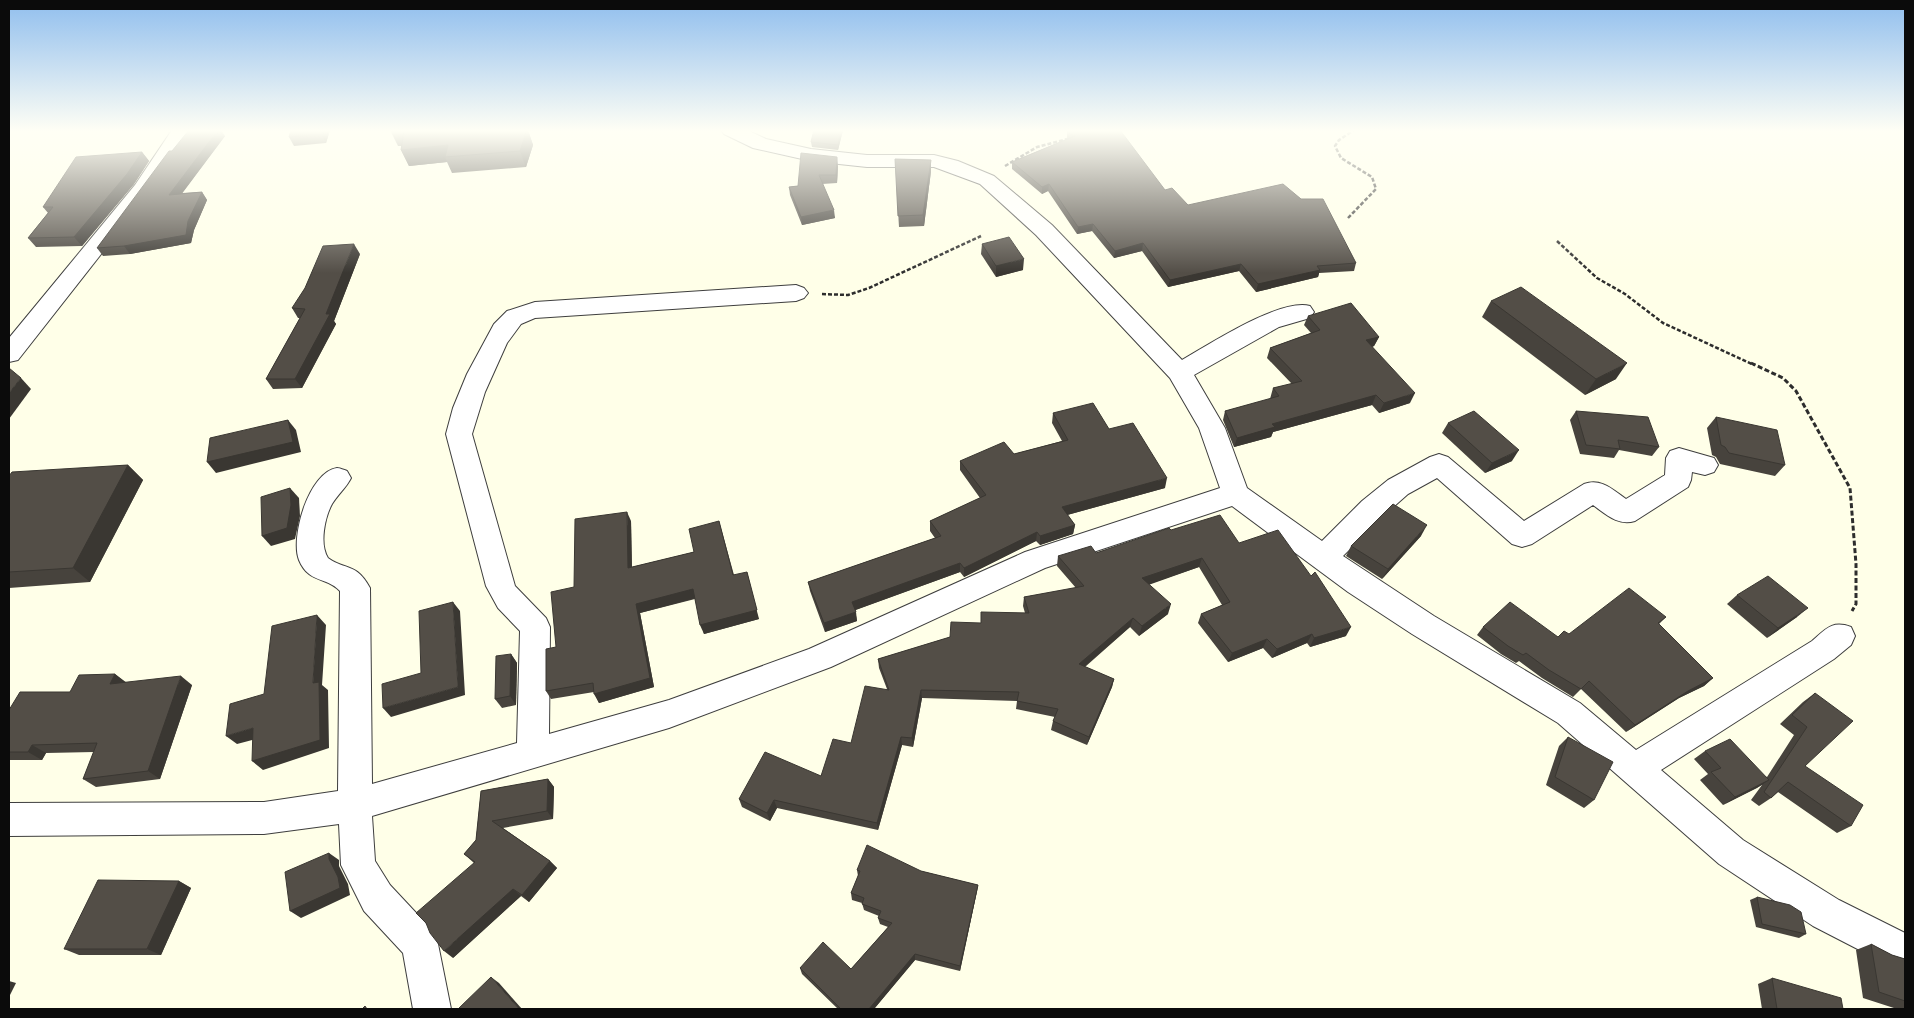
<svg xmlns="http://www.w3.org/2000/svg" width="1914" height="1018" viewBox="0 0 1914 1018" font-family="'PT Serif',serif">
  <rect width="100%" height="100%" fill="#ffffe8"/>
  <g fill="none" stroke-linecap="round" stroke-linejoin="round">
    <defs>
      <g id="minor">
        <polygon points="172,130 192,130 149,193 18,360 9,362 9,338 135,185"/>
        <path d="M721 130H747L766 139 811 149 867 155H934L958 161 994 176 1052 225 1182 360C1210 344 1280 298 1310 306L1314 312 1310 318 1279 327 1194 375 1225 428 1247 488 1322 541 1362 501 1388 480 1430 457 1439 454 1448 457 1524 521 1584 484C1601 478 1612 489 1626 499L1665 475 1666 458 1670 451 1679 448 1714 458 1718 465 1714 472 1705 475 1692 472 1691 480 1688 487 1635 521C1618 526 1607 515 1593 505L1532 544 1522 547 1512 544 1437 478 1408 494 1382 517 1343 556 1434 616 1580 703 1636 750 1812 641C1826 629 1832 620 1851 627L1855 636 1851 645 1834 659 1661 770 1743 840 1839 900 1905 933V969L1877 959 1813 926 1719 864 1558 723 1412 634 1348 592 1232 506 1045 568 831 667 669 728 372 816 375 861 390 885 433 931 438 944 451 1009H413L403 953 364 911 341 865 339 824 264 834 9 836V803L264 802 338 791 340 591C326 576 309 584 299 560 290 537 309 472 337 468 340 468 344 470 347 471L351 478C346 488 338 494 332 504 325 517 319 544 328 558 346 571 356 562 370 588L372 784 517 743 520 631 498 608 486 586 446 434 453 408 467 374 494 324 507 311 535 302 796 285 804 288 808 293 804 298 796 301 535 318 521 324 507 343 485 392 472 434 515 586 546 618 550 627 549 734 669 700 809 649 1025 552 1220 488 1199 428 1170 378 1036 235 980 184 934 167H867L811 161 753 148 724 134Z"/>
      </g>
    </defs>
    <use href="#minor" stroke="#3e3e3e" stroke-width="2"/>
    <g stroke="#2d2d2d" stroke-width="2.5" stroke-dasharray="4 2" stroke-linecap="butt">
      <polyline points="1005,166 1037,147 1067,139"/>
      <polyline points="1348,218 1376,189 1372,177 1341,158 1335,146 1339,140 1354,130"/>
      <polyline points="1557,241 1597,278 1625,294 1663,323 1754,365"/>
      <polyline points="822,294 848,295 869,288 981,236"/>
    </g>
    <polyline stroke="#2d2d2d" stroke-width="3" stroke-dasharray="5 2.5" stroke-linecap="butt" points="1751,363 1783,378 1796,391 1850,488 1856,564 1856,604 1852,611"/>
    <use href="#minor" fill="#fff" fill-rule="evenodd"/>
  </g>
  <g fill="#47433d">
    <polygon points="330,130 326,143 294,146 289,137"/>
    <polygon points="390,130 528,130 533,145 526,167 452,173 447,162 409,166 401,150 402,146 398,146"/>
    <polygon points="843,130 838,150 812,147 811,142"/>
    <polygon points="1073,130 1188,205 1356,263 1354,271 1319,273 1318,277 1256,292 1239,271 1168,287 1142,251 1114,258 1092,231 1077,234 1048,191 1042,194 1012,169 1012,162 1067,139 1067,132"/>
    <polygon points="225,136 182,193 202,192 207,200 194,230 191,243 130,254 103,256 97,248 172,151"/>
    <polygon points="142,152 149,161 134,184 82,246 36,247 28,238 48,213 43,207"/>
    <polygon points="895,159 931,160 931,171 924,226 899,227"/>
    <polygon points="838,166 837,183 822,184 835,218 802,225 790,195 789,187 798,186"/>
    <polygon points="982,244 1023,270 996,277 981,254"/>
    <polygon points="360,254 334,321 336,324 302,388 273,389 266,379 300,318 298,318 292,308"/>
    <polygon points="1491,301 1616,379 1585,395 1482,317"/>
    <polygon points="1308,316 1379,337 1374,346 1372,347 1410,403 1379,413 1372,405 1273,432 1271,437 1234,447 1223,420 1225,411 1270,399 1273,388 1292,384 1267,358 1270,348 1311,333 1304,325"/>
    <polygon points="1576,411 1659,447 1652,456 1619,450 1614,458 1580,454 1570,420"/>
    <polygon points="1053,413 1109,429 1165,488 1067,515 1075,525 1073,534 1040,545 1036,541 964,577 960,572 855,610 857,621 825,632 810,591 808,582 935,538 930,531 930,521 980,498 960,470 960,461 1014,454 1062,441 1052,423"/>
    <polygon points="1716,417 1785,465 1775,476 1720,464 1716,457 1712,455 1707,428"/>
    <polygon points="1448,423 1512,461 1485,473 1442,433"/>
    <polygon points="128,465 143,480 90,582 9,588 9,476"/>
    <polygon points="631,521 632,567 694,552 719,521 734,575 759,619 704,634 695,599 640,613 654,687 599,703 594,692 551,699 546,691 574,587"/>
    <polygon points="1171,530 1239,543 1346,636 1310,647 1307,643 1272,658 1263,648 1228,662 1198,623 1201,614 1222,605 1199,567 1149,584 1168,614 1139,636 1130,627 1085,667 1114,679 1112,687 1087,745 1051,730 1053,721 1055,717 1016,709 1017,701 922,698 913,747 902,745 878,830 777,808 770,821 742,807 739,799 821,776 851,743 887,689 879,668 878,659 950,637 981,623 1025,613 1023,606 1024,597 1076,588 1057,566 1058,556 1096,553"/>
    <polygon points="1421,536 1382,579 1346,556 1351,546"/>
    <polygon points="1737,595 1797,617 1767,638 1727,604"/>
    <polygon points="1666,617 1659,624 1713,678 1704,686 1679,698 1626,732 1581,689 1573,697 1542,678 1519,661 1516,663 1501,654 1477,635 1483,627 1558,637 1569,634"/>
    <polygon points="511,654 517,663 516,705 502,708 495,699"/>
    <polygon points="115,674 126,683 192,685 160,779 96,787 83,779 94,752 46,753 42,760 9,760 9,710 70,692"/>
    <polygon points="1815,693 1805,766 1851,826 1837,833 1778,792 1771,798 1759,806 1751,800 1762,785 1723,805 1700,780 1708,774 1694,759 1705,751 1767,777 1794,735 1780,724 1803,702"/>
    <polygon points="1568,737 1594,800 1584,808 1546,785 1559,746"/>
    <polygon points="548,779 554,787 553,819 503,828 550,861 557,868 529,902 521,896 453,958 474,863 464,854 476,840 481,791"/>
    <polygon points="857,870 921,871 978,885 977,891 960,971 915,960 874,1009 838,1009 802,974 800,968 851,969 888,927 880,924 878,918 879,916 864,910 862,903 852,900 851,893 858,876"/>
    <polygon points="179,881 191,888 161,955 79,955 64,949"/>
    <polygon points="1757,897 1806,934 1799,938 1756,927 1750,900"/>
    <polygon points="1871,944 1892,955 1905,959 1905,1009 1897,1009 1863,998 1856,950"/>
    <polygon points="1772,978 1843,1009 1762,1009 1758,984"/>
  </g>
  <g fill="#3a3732">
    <polygon points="218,130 221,130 225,136 175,203 169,195"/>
    <polygon points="322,130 330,130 326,143 321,134"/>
    <polygon points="527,130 528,130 533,145 526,167 520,151"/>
    <polygon points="841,130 843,130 838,150 838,145"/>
    <polygon points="448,145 445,157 447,162 409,166 401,150"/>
    <polygon points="142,152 149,161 134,184 82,246 74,237"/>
    <polygon points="837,157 838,166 837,183 836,175"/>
    <polygon points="931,160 931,171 924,226 923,215"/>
    <polygon points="1049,184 1048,191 1042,194 1042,187"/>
    <polygon points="202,192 207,200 194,230 191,243 130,254 124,246 188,221"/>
    <polygon points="834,210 835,218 802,225 801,217"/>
    <polygon points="1093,224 1092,231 1077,234 1078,227"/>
    <polygon points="1143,243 1142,251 1114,258 1115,251"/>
    <polygon points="354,244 360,254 334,321 336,324 302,388 295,379 326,314"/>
    <polygon points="1024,259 1023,270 996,277 996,266"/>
    <polygon points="1241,264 1239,271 1168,287 1170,280"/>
    <polygon points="1320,270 1318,277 1256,292 1258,284"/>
    <polygon points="1379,337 1374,346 1362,350 1366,340"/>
    <polygon points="1627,363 1616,379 1585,395 1596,379"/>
    <polygon points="21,378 31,389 9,419 9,393"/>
    <polygon points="1415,393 1410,403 1379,413 1384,403"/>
    <polygon points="1376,395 1372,405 1273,432 1271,437 1234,447 1237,438 1272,424"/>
    <polygon points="288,420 296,430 301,452 216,473 207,462"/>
    <polygon points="1519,450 1512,461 1485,473 1492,463"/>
    <polygon points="128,465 143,480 90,582 73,568"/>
    <polygon points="1167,478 1165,488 1060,517 1062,507"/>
    <polygon points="290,488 299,498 300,516 295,539 271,546 262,536"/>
    <polygon points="627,512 631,521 632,578 628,568"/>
    <polygon points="1075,525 1073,534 1040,545 1040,536"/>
    <polygon points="1427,525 1421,536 1382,579 1388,569"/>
    <polygon points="1037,532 1036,541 964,577 964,568"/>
    <polygon points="1202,558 1199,567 1140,588 1142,578"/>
    <polygon points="960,563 960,572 853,611 852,602"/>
    <polygon points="747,572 759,619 704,634 700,625"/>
    <polygon points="693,589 696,598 640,613 654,687 599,703 594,694 636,604"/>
    <polygon points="453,602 460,611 465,695 391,717 383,708 458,687"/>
    <polygon points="1171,604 1168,614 1139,636 1142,626"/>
    <polygon points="1808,608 1797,617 1767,638 1778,628"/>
    <polygon points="856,612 857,621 825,632 824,623"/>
    <polygon points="317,615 326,625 322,685 328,690 329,748 263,770 252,761 313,683"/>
    <polygon points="1133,618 1130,627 1077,673 1079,664"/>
    <polygon points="1351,627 1346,636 1310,647 1314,638"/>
    <polygon points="1312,634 1307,643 1272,658 1277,649"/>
    <polygon points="1267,639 1263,648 1228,662 1232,653"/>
    <polygon points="511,654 517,663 516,705 510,696"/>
    <polygon points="115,674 127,683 110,684"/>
    <polygon points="181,676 192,685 160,779 148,771"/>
    <polygon points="1713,678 1704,686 1679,698 1626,732 1635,725 1688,691"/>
    <polygon points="1114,679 1112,687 1087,745 1089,737"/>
    <polygon points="921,690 922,698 913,747 912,738"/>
    <polygon points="253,728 263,737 237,744 226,736"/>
    <polygon points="901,737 902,745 878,830 877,823"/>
    <polygon points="32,745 46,753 42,760 28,752"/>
    <polygon points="548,779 554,787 553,819 547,811"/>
    <polygon points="1769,780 1757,788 1723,805 1735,797"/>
    <polygon points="774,800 777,808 770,821 767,813"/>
    <polygon points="329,853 339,860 339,866 348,884 350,895 301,918 290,911"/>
    <polygon points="550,861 557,868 529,902 522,895"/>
    <polygon points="179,881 191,888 161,955 147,949"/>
    <polygon points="978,885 977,891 960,971 960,966"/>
    <polygon points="513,889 521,896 453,958 444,951"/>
    <polygon points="915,954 915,960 874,1009 869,1009"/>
    <polygon points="491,977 499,983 522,1009 519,1009"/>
    <polygon points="9,981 16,983 9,997"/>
  </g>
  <g fill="#534e47" stroke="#3a3732">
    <polygon points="189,130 218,130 169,195 202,192 188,221 186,235 124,246 97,248 169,151 172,151"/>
    <polygon points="291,130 322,130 321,134 289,137"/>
    <polygon points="390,130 527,130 520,151 445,157 448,145 401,150 404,131"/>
    <polygon points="814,130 841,130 838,145 811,142"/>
    <polygon points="1073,130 1120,130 1165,190 1172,188 1188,205 1283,184 1301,199 1323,199 1356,263 1317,266 1320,270 1258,284 1241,264 1170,280 1143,243 1115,251 1093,224 1078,227 1049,184 1042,187 1012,162 1075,136 1067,132"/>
    <polygon points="142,152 127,174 74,237 28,238 53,207 43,207 76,157"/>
    <polygon points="801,153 837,157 836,175 819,175 834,210 801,217 789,187 798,186"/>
    <polygon points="895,159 931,160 923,215 898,216"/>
    <polygon points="1009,237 1024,259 996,266 982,244"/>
    <polygon points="354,244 326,314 330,314 295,379 266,379 305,309 292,308 305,288 323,246"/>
    <polygon points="1521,287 1627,363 1596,379 1491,301"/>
    <polygon points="1351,303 1379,337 1366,340 1415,393 1384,403 1376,395 1272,424 1275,427 1237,438 1225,411 1279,396 1273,388 1302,381 1270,348 1320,330 1308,316"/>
    <polygon points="9,368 21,378 9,393"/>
    <polygon points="1093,403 1109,429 1133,423 1167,478 1062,507 1075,525 1040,536 1037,532 964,568 960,563 852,602 856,612 824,623 808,582 941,536 930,521 986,495 960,461 1004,442 1014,454 1068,440 1053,413"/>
    <polygon points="1474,411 1519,450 1492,463 1448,423"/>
    <polygon points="1576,411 1648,417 1659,447 1618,440 1620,449 1586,445"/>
    <polygon points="1716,417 1777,430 1785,465 1729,453 1725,447 1721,445"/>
    <polygon points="288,420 293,442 207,462 210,438"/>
    <polygon points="128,465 73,568 9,572 9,476 12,472"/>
    <polygon points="290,488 291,505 287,528 262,536 261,497"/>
    <polygon points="1393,504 1427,525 1388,569 1351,546"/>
    <polygon points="627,512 628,568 694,552 689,529 719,521 733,575 747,572 757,610 700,625 693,589 636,604 650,678 594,694 593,683 546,691 546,649 556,647 551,592 574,587 575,519"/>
    <polygon points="1220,515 1239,543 1278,530 1311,576 1315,572 1351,627 1314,638 1312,634 1277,649 1267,639 1232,653 1201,614 1230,602 1202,558 1142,578 1171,604 1142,626 1133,618 1079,664 1114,679 1089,737 1053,721 1058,709 1017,701 1019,692 921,690 912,738 901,737 877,823 774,800 767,813 739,799 765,752 821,776 833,739 851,743 865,686 889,690 878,659 950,637 951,622 981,623 981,612 1029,613 1024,597 1084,586 1058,556 1091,546 1096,553 1169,528 1171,530"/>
    <polygon points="1768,576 1808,608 1778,628 1737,595"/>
    <polygon points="1629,588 1666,617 1658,623 1713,678 1688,691 1635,725 1589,681 1581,689 1549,670 1526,653 1523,655 1508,646 1483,627 1510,602 1558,637 1564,631 1569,634"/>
    <polygon points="453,602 458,687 383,708 382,684 421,673 419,611"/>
    <polygon points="317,615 313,683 319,682 320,740 252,761 253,728 226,736 230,704 264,694 272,626"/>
    <polygon points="511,654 510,696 495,699 496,656"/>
    <polygon points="115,674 110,684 181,676 148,771 83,779 97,743 32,745 28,752 9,752 9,710 20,692 70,692 79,675"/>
    <polygon points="1815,693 1853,721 1805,766 1863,805 1851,826 1788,782 1771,798 1764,792 1807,727 1792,715"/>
    <polygon points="1568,737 1613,762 1594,800 1555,777"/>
    <polygon points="1730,739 1769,780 1735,797 1711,772 1721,768 1705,751"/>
    <polygon points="548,779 547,811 492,821 550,861 522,895 513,889 444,951 430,933 426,923 416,913 475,862 464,854 476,840 481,791"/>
    <polygon points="867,845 921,871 978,885 960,966 915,954 869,1009 841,1009 800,968 823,942 851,969 892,923 878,918 881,911 862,904 864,898 851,893 860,871 857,870"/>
    <polygon points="329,853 329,859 338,877 340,888 290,911 285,872"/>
    <polygon points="98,880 179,881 147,949 64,949"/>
    <polygon points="1757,897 1790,905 1801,912 1806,934 1762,924"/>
    <polygon points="1871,944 1892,955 1905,959 1905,1001 1879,992"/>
    <polygon points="491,977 519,1009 458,1009"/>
    <polygon points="1772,978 1841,998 1843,1009 1777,1009"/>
    <polygon points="365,1006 367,1009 362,1009"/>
  </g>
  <linearGradient id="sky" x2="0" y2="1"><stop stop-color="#90beee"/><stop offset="0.48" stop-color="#fffff5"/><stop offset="1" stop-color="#fffff5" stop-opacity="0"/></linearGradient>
  <rect width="1914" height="273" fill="url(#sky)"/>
  <rect width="1914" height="1018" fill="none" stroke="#0b0b0b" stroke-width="20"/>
</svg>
